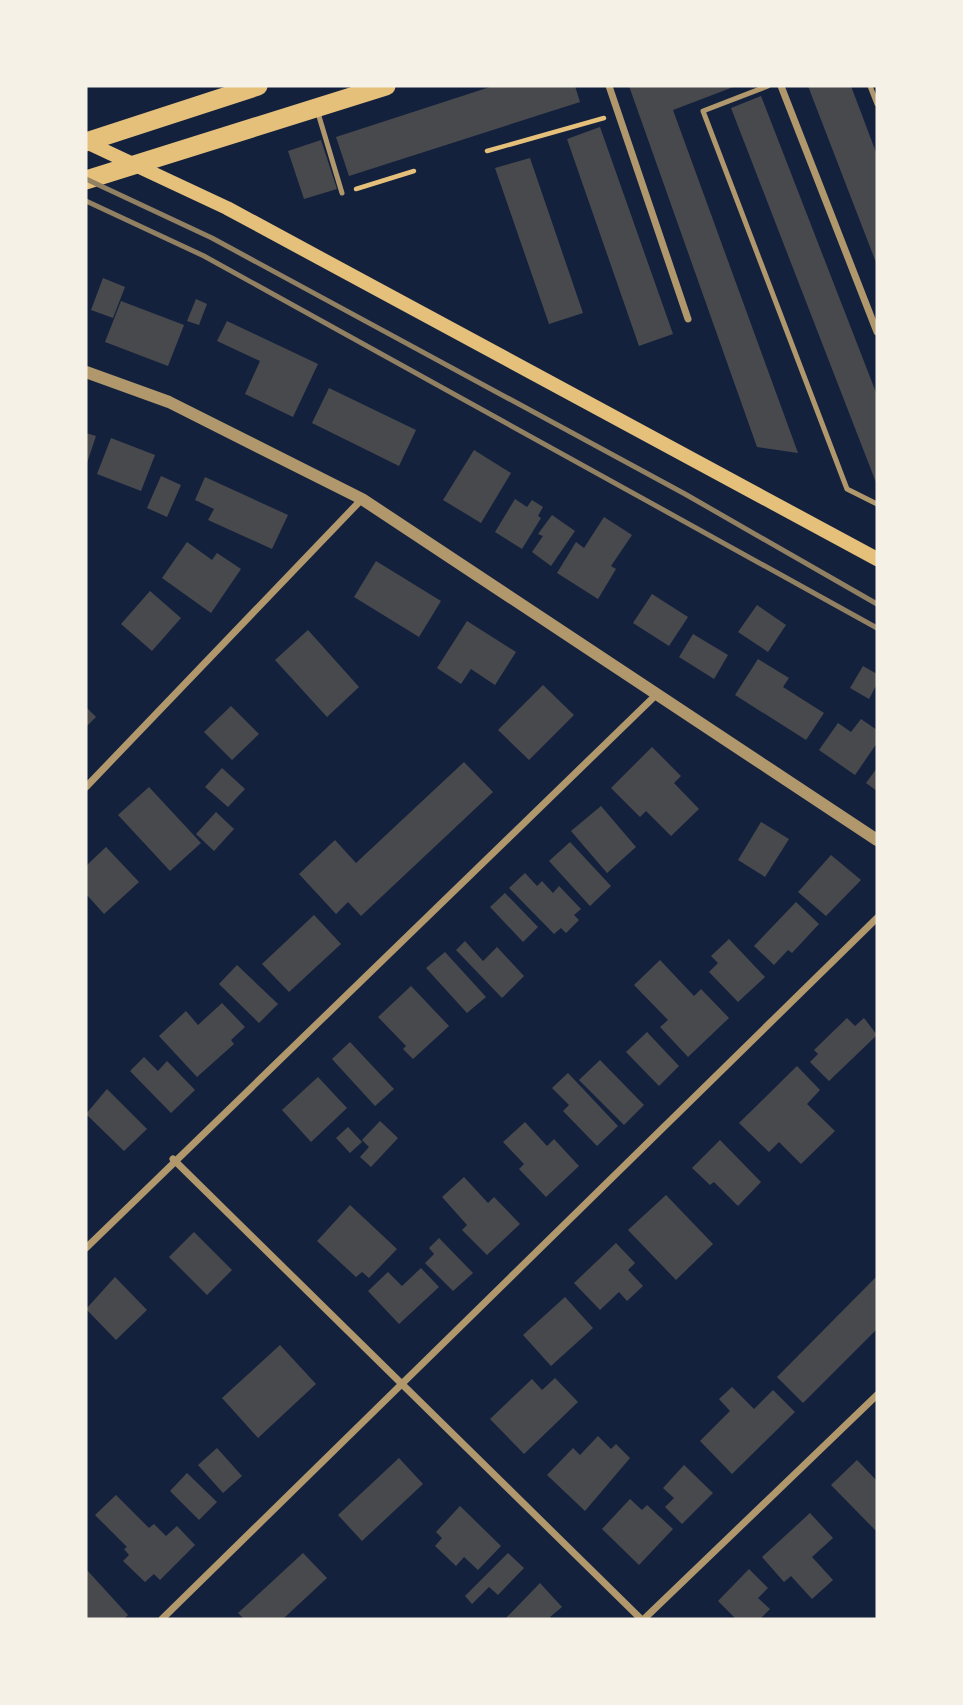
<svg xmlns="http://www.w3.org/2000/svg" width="963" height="1705" viewBox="0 0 963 1705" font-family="'IBM Plex Sans',sans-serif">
  <rect width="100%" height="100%" fill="#14213d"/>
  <g fill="#48494c">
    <polygon points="493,86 575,86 580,102 349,176 336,137"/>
    <polygon points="629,86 736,86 673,110 798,453 757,447"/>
    <polygon points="808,86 851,86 877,155 877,265"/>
    <polygon points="761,96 877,395 877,485 731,108"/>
    <polygon points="600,127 673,334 639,346 567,139"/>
    <polygon points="321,140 337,189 304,199 288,151"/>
    <polygon points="530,158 583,313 549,324 495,168"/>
    <polygon points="103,278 125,287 113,318 91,310"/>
    <polygon points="196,299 207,304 199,325 187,321"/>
    <polygon points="121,301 184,325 168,366 105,342"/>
    <polygon points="227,321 318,364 293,417 245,394 260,361 217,341"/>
    <polygon points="329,388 416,430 399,466 312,423"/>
    <polygon points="86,433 96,436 86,466"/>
    <polygon points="111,438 155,455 141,491 97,474"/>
    <polygon points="474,450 511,473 481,523 443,500"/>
    <polygon points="161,476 181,485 167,517 147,508"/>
    <polygon points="205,477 288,515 272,549 208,520 214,509 195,500"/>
    <polygon points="515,499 527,507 532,500 543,507 538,516 541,518 522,549 495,532"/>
    <polygon points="552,515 575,531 551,566 532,552 543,536 538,534"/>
    <polygon points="604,517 632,535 611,566 616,569 598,599 557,573 576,542 584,548"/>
    <polygon points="187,542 212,560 217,553 241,569 211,613 162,578"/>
    <polygon points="376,561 441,601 419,637 354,597"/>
    <polygon points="150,591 181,618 152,651 121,624"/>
    <polygon points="652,594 688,617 669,646 633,623"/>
    <polygon points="757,605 786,625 768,652 738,632"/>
    <polygon points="467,621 516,652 495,685 471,669 461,684 437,668"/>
    <polygon points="308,630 359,687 327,717 275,660"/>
    <polygon points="693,634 728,655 714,679 679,657"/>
    <polygon points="758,659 789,678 783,687 824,713 806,740 735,695"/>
    <polygon points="863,666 877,674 877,684 869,699 850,688"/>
    <polygon points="543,685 574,715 529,760 498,730"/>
    <polygon points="231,706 259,734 232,760 204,732"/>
    <polygon points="86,707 96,717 86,727"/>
    <polygon points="861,719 877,730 877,743 855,775 819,750 838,723 851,732"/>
    <polygon points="652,747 681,776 674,783 699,809 671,836 646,811 640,817 611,788"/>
    <polygon points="464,762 493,792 361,916 348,902 336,914 299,874 335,840 356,863"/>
    <polygon points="222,768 245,789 228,807 205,787"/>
    <polygon points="877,768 877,791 866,783"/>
    <polygon points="149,787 201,843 170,871 118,815"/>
    <polygon points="601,806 636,847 607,873 571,831"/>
    <polygon points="216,812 234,829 214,851 196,834"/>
    <polygon points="761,822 789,839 765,877 738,860"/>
    <polygon points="570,842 611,886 590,906 549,861"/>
    <polygon points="106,847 139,882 104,914 86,894 86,866"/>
    <polygon points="831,855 861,880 826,916 798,892"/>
    <polygon points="525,873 537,886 542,881 553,893 559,886 581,909 574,915 579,920 566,933 561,928 554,934 509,888"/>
    <polygon points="505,893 538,927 523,942 490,907"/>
    <polygon points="796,902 819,924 792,953 788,950 774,965 754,946"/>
    <polygon points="314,915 341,944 289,992 262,964"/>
    <polygon points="729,939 765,977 738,1002 709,972 718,963 711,956"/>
    <polygon points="465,941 483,961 497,947 524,976 502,998 456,950"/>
    <polygon points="445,952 486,997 467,1013 426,968"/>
    <polygon points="660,960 694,996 701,989 729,1018 688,1057 660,1027 668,1020 634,985"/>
    <polygon points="237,965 278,1004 259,1023 219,984"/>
    <polygon points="411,986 449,1026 413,1059 403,1049 406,1046 378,1017"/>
    <polygon points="222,1003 245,1027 231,1040 234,1044 197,1077 159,1036 186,1011 198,1025"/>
    <polygon points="847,1018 855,1026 864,1018 877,1035 829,1081 810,1062 818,1054 814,1050"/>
    <polygon points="647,1032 679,1066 659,1086 626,1052"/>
    <polygon points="350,1042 394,1089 375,1106 332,1059"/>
    <polygon points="144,1057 158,1071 167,1061 195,1090 171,1113 130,1071"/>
    <polygon points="600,1060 644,1105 624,1125 579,1080"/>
    <polygon points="797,1066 820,1090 807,1104 835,1131 801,1164 779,1142 769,1152 739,1123"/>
    <polygon points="568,1073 618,1126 597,1146 563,1111 569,1105 552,1088"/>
    <polygon points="318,1077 347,1108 311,1142 282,1110"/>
    <polygon points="107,1089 147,1129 124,1151 86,1114"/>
    <polygon points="380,1121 398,1138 371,1167 360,1157 369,1147 362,1140"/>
    <polygon points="525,1122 547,1146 554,1139 579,1166 546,1197 519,1169 524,1164 503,1142"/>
    <polygon points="348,1127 362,1142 350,1153 336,1138"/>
    <polygon points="720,1140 761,1182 738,1206 714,1182 710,1185 692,1168"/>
    <polygon points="464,1177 488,1203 494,1197 520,1224 487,1255 462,1230 467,1225 442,1197"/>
    <polygon points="666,1195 713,1244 676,1280 628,1230"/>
    <polygon points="350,1205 397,1249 369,1278 362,1272 356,1277 317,1241"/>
    <polygon points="194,1232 232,1270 207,1295 169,1257"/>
    <polygon points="439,1238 473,1273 453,1291 425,1263 434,1254 429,1248"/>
    <polygon points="616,1243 635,1263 628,1270 643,1286 627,1301 619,1292 600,1310 574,1283"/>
    <polygon points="421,1268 439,1287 399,1324 368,1291 388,1272 402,1286"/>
    <polygon points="877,1276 877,1329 803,1403 777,1377"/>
    <polygon points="115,1277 147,1310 116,1340 86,1309"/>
    <polygon points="565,1297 593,1328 551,1366 523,1335"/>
    <polygon points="280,1345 316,1384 258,1438 222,1398"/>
    <polygon points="555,1378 578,1402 524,1454 490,1419 532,1379 542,1390"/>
    <polygon points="732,1387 754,1409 773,1390 795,1412 732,1474 700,1441 730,1411 719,1399"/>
    <polygon points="598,1436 611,1449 616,1444 630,1458 585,1511 547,1475 573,1448 580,1455"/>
    <polygon points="217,1448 242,1476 223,1493 198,1465"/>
    <polygon points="399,1458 423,1484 362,1541 338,1515"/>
    <polygon points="857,1460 877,1481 877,1532 831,1485"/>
    <polygon points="684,1465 713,1493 682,1524 665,1507 674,1498 663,1488"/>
    <polygon points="187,1473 217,1502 199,1520 170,1491"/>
    <polygon points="116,1495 149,1528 154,1524 166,1536 177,1526 195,1545 160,1580 154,1574 145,1582 123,1561 129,1555 124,1549 127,1547 95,1515"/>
    <polygon points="630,1499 642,1510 647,1505 673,1529 639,1565 602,1529"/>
    <polygon points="460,1506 501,1546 478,1570 464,1557 456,1566 435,1546 442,1538 436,1532"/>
    <polygon points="810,1513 833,1538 812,1557 833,1580 812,1599 791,1576 784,1582 762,1557"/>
    <polygon points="303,1553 327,1578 283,1619 244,1619 238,1613"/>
    <polygon points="508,1553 524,1568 498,1595 489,1587 472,1604 465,1596"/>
    <polygon points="86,1569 128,1615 124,1619 86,1619"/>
    <polygon points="749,1569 768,1588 758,1598 770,1609 760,1619 736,1619 718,1601"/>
    <polygon points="540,1583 562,1607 550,1617 552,1619 505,1619"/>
  </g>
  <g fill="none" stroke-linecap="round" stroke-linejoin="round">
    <g stroke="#e5c07b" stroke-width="4.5">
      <polyline points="487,151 604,118"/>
      <polyline points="356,189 414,171"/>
    </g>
    <g stroke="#b1986c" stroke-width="5">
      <polyline points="768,86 703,111 847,489 877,504"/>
      <polyline points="870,86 877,104"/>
      <polyline points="318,113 342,193"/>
    </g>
    <g stroke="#b1986c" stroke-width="7">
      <polyline points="609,86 688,319"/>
      <polyline points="781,86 877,332"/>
      <polyline points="86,787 362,499"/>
      <polyline points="173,1159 641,1619"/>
      <polyline points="86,1248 658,693"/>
      <polyline points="162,1619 877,918"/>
      <polyline points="644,1619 877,1395"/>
    </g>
    <polyline stroke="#b1986c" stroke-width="12" points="86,372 169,402 362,499 877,840"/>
    <polyline stroke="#e5c07b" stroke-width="14" points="86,142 227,208 877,559"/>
    <g stroke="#e5c07b" stroke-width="19">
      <polyline points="86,142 258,86"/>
      <polyline points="86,180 386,86"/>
    </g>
    <g stroke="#918062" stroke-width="5">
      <polyline points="86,179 212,238 685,494 877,604"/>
      <polyline points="86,201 204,256 877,628"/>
    </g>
  </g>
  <rect width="963" height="1705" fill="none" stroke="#f6f1e7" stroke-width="175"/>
</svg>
